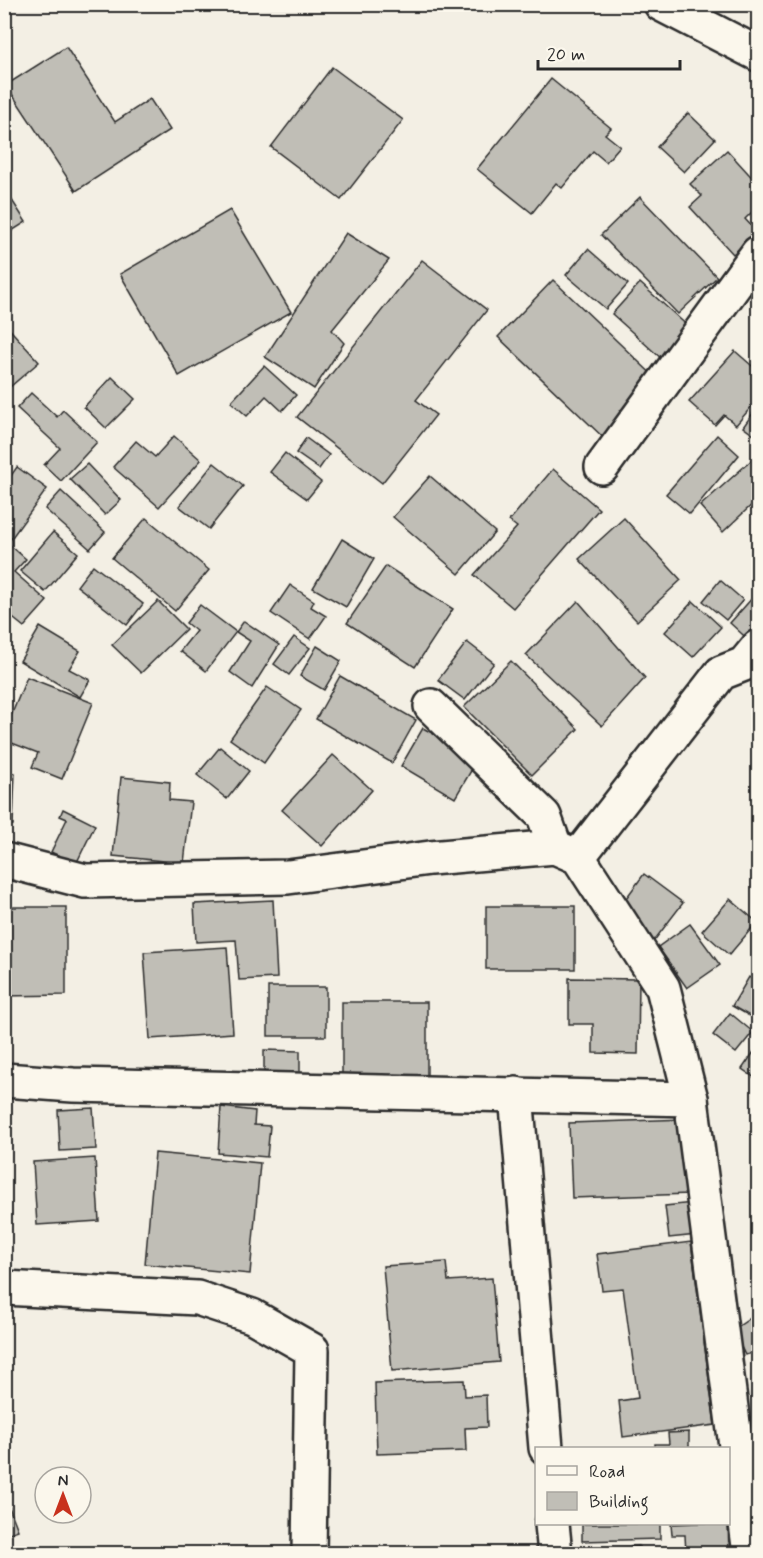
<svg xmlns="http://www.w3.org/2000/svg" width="763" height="1558" viewBox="0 0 763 1558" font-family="Mynerve,sans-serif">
  <rect width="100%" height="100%" fill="#f3efe4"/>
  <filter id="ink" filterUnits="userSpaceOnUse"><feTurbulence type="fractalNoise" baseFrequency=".0167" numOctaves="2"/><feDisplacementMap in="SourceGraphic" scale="12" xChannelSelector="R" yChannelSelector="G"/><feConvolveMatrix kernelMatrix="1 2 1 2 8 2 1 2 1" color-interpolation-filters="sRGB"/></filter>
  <g filter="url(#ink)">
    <g fill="#c0beb6" stroke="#2b2b2b" stroke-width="1.5">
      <polygon points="66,47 115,122 150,99 170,130 76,191 6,85"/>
      <polygon points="332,67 403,120 341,200 271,147"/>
      <polygon points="551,79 611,128 605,134 620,146 606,162 593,151 562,188 556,183 532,213 477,169"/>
      <polygon points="688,113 715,139 684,172 657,147"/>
      <polygon points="727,150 758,184 758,206 745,219 757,232 733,254 690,207 702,196 690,184"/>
      <polygon points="4,188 26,222 4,236"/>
      <polygon points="640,197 717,277 678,314 601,235"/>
      <polygon points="230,210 291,312 179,376 120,274"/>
      <polygon points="346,233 389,260 332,330 344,343 314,389 265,357"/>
      <polygon points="588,249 628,284 606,309 566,275"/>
      <polygon points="422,260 487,310 416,400 436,415 382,483 297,417"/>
      <polygon points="553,280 662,384 607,441 498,337"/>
      <polygon points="640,283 691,329 663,360 612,314"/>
      <polygon points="4,323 39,362 4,392"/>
      <polygon points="735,351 758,371 758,399 736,425 724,415 715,425 689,402"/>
      <polygon points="264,366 296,395 282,411 266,396 247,416 231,402"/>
      <polygon points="112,377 135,399 106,428 84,407"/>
      <polygon points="31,393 57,417 63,410 97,442 61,481 44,465 60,448 17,408"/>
      <polygon points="758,406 758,438 743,427"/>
      <polygon points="717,435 739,455 690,514 666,494"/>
      <polygon points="174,436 201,460 159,507 113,467 136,441 155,457"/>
      <polygon points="306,438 329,455 319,469 296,453"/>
      <polygon points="285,453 321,482 307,499 270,472"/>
      <polygon points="755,457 758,460 758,499 723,532 700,506"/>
      <polygon points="214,463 243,486 209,529 179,506"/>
      <polygon points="87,464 121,500 105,515 70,479"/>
      <polygon points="17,467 47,489 10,540 4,536 4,473 10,477"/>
      <polygon points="553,469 599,509 513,608 474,575 517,527 509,521"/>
      <polygon points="430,476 495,532 459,574 393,517"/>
      <polygon points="61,491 105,532 90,549 45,509"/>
      <polygon points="146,518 209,570 175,611 112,558"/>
      <polygon points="624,518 681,580 637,621 579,559"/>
      <polygon points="53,532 78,553 45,592 20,571"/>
      <polygon points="342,539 374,559 346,607 313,588"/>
      <polygon points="4,540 26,559 14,572 47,601 24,627 4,611"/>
      <polygon points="93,565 143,604 127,625 77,586"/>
      <polygon points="386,566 453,609 415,667 347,623"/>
      <polygon points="720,580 743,600 726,620 703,601"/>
      <polygon points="290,585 314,601 311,607 326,616 310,639 271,613"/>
      <polygon points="754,596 758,599 758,640 754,645 730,623"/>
      <polygon points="158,601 186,629 141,673 112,645"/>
      <polygon points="578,601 645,678 602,726 526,655"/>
      <polygon points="693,601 721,627 693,657 665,632"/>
      <polygon points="200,605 236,632 206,671 180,651 196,631 186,623"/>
      <polygon points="244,621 279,645 252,688 230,672 250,641 236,632"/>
      <polygon points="40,627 80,651 69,669 90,680 80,697 20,661"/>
      <polygon points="294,637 310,648 289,675 274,664"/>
      <polygon points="467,642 494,663 465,700 438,680"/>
      <polygon points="317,646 341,661 324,690 300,676"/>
      <polygon points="511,661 578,729 532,775 464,707"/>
      <polygon points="340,676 416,720 392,763 316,719"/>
      <polygon points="27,677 93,703 62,779 32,767 38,753 4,740 4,733"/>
      <polygon points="267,687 301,710 264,763 230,739"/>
      <polygon points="423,728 478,759 455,798 401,766"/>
      <polygon points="220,747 249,771 227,799 197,775"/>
      <polygon points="333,755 372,790 322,846 282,810"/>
      <polygon points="4,772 15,773 13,825 4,825"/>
      <polygon points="121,777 170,782 169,800 191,802 184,863 113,856"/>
      <polygon points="63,809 95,825 76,864 51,852 67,819 60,816"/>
      <polygon points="644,874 683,903 653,942 621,905"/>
      <polygon points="730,899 757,922 729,955 702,931"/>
      <polygon points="273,900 277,978 239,980 236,940 196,942 194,904"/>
      <rect x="486" y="906" width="89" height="63"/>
      <polygon points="4,907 66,907 66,995 4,996"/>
      <polygon points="690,924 720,965 687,988 658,947"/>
      <polygon points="227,947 233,1033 150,1039 144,952"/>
      <polygon points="749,977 758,983 758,1009 753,1018 732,1006"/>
      <polygon points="569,978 639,979 638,1054 593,1053 593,1024 569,1024"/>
      <rect x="268" y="987" width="58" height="49"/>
      <rect x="342" y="1002" width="85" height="73"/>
      <polygon points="730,1013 753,1032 736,1053 713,1035"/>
      <polygon points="758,1046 758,1080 742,1069"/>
      <polygon points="264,1050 300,1051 300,1080 264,1079"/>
      <polygon points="221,1107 255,1111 254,1125 270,1126 267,1157 218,1153"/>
      <polygon points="93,1108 96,1149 60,1151 58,1110"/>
      <polygon points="687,1119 690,1194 572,1198 569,1123"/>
      <polygon points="4,1127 7,1127 4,1202"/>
      <polygon points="155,1153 260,1163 250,1274 145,1264"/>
      <polygon points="95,1158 99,1221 37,1225 33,1162"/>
      <polygon points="693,1203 697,1235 669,1238 665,1206"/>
      <polygon points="691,1242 715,1425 623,1437 619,1401 638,1398 623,1288 602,1290 597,1254"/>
      <polygon points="446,1262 448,1281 492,1278 499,1362 392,1371 383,1266"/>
      <polygon points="758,1313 758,1352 745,1355 733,1330"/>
      <polygon points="464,1380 465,1396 486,1395 487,1427 465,1428 466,1451 377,1454 375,1383"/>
      <polygon points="689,1432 689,1448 655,1448 655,1444 669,1444 668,1433"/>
      <polygon points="4,1494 18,1530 4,1535"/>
      <polygon points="728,1522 729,1554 686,1553 685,1535 672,1535 671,1524"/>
      <polygon points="582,1524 660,1524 660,1539 582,1541"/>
      <polygon points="639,1546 639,1554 585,1554 584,1550"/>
    </g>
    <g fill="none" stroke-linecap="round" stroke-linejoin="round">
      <defs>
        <g id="minor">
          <polyline points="661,4 758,54"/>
          <polyline points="602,467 758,253"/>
          <polyline points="431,706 544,816 555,847"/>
          <polyline points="578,857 721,673 744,664 758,647"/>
          <polyline points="4,860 85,881 288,877 430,858 555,847 578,857 663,988 691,1099 750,1554"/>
          <polyline points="4,1080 73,1085 691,1099"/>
          <polyline points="516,1094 546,1448"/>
          <polyline points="4,1288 197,1298 252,1316 312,1350 309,1554"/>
          <polyline points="552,1524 555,1554"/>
        </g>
      </defs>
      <use href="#minor" stroke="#2b2b2b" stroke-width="38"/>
      <use href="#minor" stroke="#fbf7ec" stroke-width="33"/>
    </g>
  </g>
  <rect width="763" height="1558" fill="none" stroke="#fbf7ec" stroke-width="24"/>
  <rect x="12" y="12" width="739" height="1534" fill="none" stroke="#2b2b2b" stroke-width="2" filter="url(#ink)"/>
  <rect x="535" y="1447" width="195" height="78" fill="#fbf7ec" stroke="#a8a59f" stroke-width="1.5"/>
  <rect x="547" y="1466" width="30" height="9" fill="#fbf7ec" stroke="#a8a59f" stroke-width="1.5"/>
  <text x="589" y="1477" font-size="18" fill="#2b2b2b">Road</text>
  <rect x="547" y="1492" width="30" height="18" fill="#c0beb6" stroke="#a8a59f" stroke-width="1.5"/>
  <text x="589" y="1507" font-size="18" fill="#2b2b2b">Building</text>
  <g transform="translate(63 1495)"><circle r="28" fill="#fbf7ec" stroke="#a8a59f" stroke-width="1.5"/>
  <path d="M0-4.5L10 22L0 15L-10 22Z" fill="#c8321e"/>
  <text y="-9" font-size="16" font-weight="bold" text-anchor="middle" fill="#2b2b2b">N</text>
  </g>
  <path d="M538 60v9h142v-9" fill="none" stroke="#2b2b2b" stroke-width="3"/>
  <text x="547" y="60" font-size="18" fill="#2b2b2b" stroke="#fbf7ec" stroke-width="4.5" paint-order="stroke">20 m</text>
</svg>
